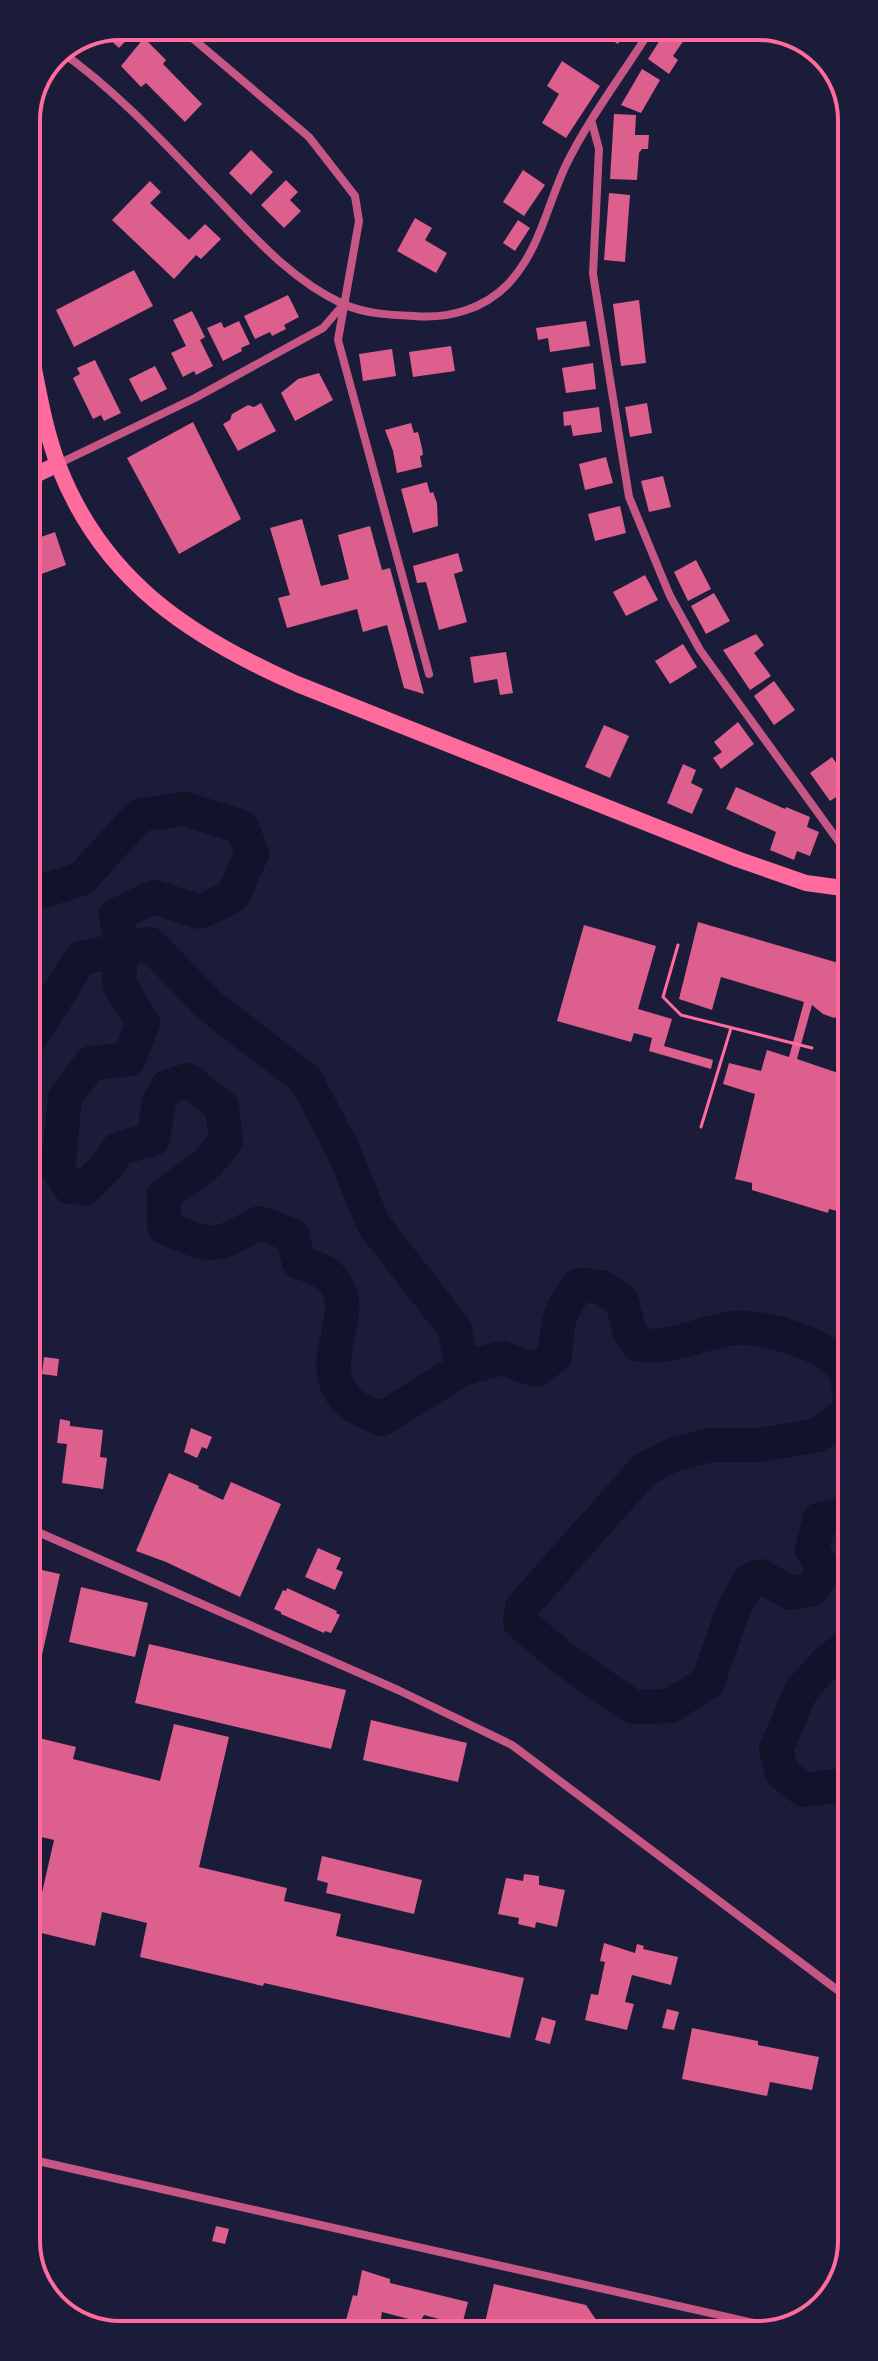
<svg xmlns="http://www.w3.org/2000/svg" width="878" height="2361" viewBox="0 0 878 2361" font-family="Barlow,sans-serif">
  <rect width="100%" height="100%" fill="#1b1b3a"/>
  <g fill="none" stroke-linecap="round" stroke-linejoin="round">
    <g stroke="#12122b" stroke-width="34">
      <path d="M27 896 81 879 140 815 185 809 242 827 252 853 233 896 200 912 154 897 116 915 121 950 119 984 143 1023 129 1059 91 1063 65 1097 58 1169 70 1187 85 1188 106 1167 118 1149 153 1139 159 1102 167 1087 188 1080 222 1107 226 1141 207 1164 164 1195V1227C210 1248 214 1249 259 1223L292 1235 299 1262C308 1266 320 1268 327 1274 370 1312 303 1365 353 1405 361 1411 373 1415 382 1419L462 1369 502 1358 536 1370 555 1356C557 1323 558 1312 579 1285L601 1287 621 1300 630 1332 637 1344C667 1352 704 1331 735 1328 763 1325 835 1345 846 1374 849 1383 849 1395 851 1405"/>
      <polyline points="28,1042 81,958 150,944 209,1005 306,1080 342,1148 374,1225 455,1329 462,1369"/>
      <polyline points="851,1409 818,1435 762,1445 711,1445 672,1455 644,1470 522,1607 520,1622 565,1660 633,1707 670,1706 708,1682 733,1610 749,1581 760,1576 791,1593 812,1589 824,1571 812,1549 820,1519 851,1512"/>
      <polyline points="851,1644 829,1660 802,1689 776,1749 782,1773 804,1790 834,1786 851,1792"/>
    </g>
  </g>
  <g fill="#dd5f8e">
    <polygon points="120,26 140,26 119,48 103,33"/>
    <polygon points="603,26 634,26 627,38 623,35 618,44 599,32"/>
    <polygon points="667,29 684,40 673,56 678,60 669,74 648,59"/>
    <polygon points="144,38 166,60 163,64 202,104 185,122 146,83 141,87 121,66"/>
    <polygon points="562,61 600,86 566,138 542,123 559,94 547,86"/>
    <polygon points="642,69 660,80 641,113 621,105"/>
    <polygon points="614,114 636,115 635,135 649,135 648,149 642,149 639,153 637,180 610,179"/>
    <polygon points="251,150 273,172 251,195 229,173"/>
    <polygon points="523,170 545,185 524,216 503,202"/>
    <polygon points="286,180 298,192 290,200 301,211 284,228 261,205"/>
    <polygon points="150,181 161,192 150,203 189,240 205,224 221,239 201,259 196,255 174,279 112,220"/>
    <polygon points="609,193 630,195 625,262 604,260"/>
    <polygon points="415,218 432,228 425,240 447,253 436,273 397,251"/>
    <polygon points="518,220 530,228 515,251 503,243"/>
    <polygon points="134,270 153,306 74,347 56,310"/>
    <polygon points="288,295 299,317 284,325 286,329 272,336 270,332 255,339 244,316"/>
    <polygon points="639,300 646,363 621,366 613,304"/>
    <polygon points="192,311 205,337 200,340 213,366 196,375 194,371 183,377 171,353 186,346 173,320"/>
    <polygon points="239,321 250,344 241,348 242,351 223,361 207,328 221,322 224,328"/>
    <polygon points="586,321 590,346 550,352 548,338 538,340 536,328"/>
    <polygon points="451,346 455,371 413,377 409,352"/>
    <polygon points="392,349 396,376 363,381 359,354"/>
    <polygon points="95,360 121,413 104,421 101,415 93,419 73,378 80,374 77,368"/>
    <polygon points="593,363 596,389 566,393 562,368"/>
    <polygon points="155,366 167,389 141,402 129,379"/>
    <polygon points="319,373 333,400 295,421 281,393 298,379"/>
    <polygon points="261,403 276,431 238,451 223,424 230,420 232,414 248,405 254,407"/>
    <polygon points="647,403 652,433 630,437 625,407"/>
    <polygon points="599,407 602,432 573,436 571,425 564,426 563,412"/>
    <polygon points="193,422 241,519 179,554 127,458"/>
    <polygon points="411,423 414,433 418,432 422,448 423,455 420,456 422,467 397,473 393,451 385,430"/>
    <polygon points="606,457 613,483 585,490 579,464"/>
    <polygon points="663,476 671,507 649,512 641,481"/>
    <polygon points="427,482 430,493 433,492 437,503 438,526 413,533 401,489"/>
    <polygon points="620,506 626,533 595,541 588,514"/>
    <polygon points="302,519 321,586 349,579 338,535 370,526 382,570 390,568 424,694 404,688 387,625 363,632 357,609 287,628 278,598 290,595 270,528"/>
    <polygon points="55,532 66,565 36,576 39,584 27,588 27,542"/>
    <polygon points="458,553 463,571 454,574 467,622 439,630 426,582 417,583 413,566"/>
    <polygon points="696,560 711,589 688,601 674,572"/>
    <polygon points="645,575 658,600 626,616 613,592"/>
    <polygon points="714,593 730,621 706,634 691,606"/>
    <polygon points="756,634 764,645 754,653 771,676 750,690 723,650"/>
    <polygon points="683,644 697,667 670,684 655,661"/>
    <polygon points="506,652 513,693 500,695 497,679 474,683 470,657"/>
    <polygon points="774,681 795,710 774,725 754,696"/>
    <polygon points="738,722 754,744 721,769 713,758 722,752 714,742"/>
    <polygon points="604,725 629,736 610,778 585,767"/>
    <polygon points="832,757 850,782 850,788 830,801 810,773"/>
    <polygon points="683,764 696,770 691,783 703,789 692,814 667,803"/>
    <polygon points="736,787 785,809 786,807 810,817 807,827 819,832 810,856 797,851 794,860 770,850 776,832 726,809"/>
    <polygon points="698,922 842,964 850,951 850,1001 841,1015 834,1018 823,1014 812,1005 797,1059 850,1077 849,1214 829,1209 828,1213 752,1190 752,1183 735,1179 755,1094 723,1084 729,1063 761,1071 767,1050 789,1057 804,1002 721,977 712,1010 679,999"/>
    <polygon points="584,925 656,946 638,1009 672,1019 664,1046 713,1060 711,1069 649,1051 652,1038 634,1033 631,1042 557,1021"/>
    <polygon points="44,1357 59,1359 57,1376 42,1374"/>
    <polygon points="60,1419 70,1421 70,1426 103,1430 100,1457 107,1458 103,1489 62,1483 67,1444 57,1443"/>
    <polygon points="191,1428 212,1437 207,1449 202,1447 197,1458 184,1452"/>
    <polygon points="169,1473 199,1486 198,1488 223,1500 231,1482 281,1504 240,1597 166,1562 136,1551"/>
    <polygon points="28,1480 38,1481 35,1510 28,1509"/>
    <polygon points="318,1548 341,1558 336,1569 343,1572 335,1590 305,1577"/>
    <polygon points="28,1567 60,1574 30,1709 29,1709"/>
    <polygon points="81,1587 148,1603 135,1657 69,1642"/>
    <polygon points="287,1588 337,1611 336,1613 340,1615 331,1633 325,1631 324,1633 281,1614 281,1612 274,1609 283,1590 286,1591"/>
    <polygon points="149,1644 346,1690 331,1749 135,1703"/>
    <polygon points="371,1720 467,1743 458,1782 363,1760"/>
    <polygon points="174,1724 229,1737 199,1867 287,1888 284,1901 341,1914 336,1936 524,1978 510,2038 264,1983 263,1986 140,1957 147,1923 102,1912 95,1946 29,1930 29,1894 41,1897 54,1840 29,1834 29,1781 39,1738 76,1747 73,1759 160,1781"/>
    <polygon points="322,1856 422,1880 414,1914 326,1893 328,1883 317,1880"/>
    <polygon points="524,1874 539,1876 539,1885 565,1890 557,1927 536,1922 535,1928 518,1924 519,1918 498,1914 506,1878 523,1881"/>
    <polygon points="604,1943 635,1953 637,1944 644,1946 643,1949 678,1957 671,1985 632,1975 625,2002 634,2004 627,2030 585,2020 591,1994 598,1995 605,1962 600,1961"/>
    <polygon points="667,2009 679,2012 674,2030 662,2028"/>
    <polygon points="542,2017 556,2021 550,2044 535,2040"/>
    <polygon points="692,2028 758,2041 758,2045 819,2057 812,2090 770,2082 767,2096 682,2079"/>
    <polygon points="216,2226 229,2229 225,2244 212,2241"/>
    <polygon points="362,2270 390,2279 390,2283 468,2302 462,2325 424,2315 420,2322 382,2312 379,2330 346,2320 353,2295 357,2296"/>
    <polygon points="494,2284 586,2305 601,2327 599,2333 483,2331"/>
  </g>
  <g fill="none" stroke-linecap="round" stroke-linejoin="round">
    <g stroke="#ff6b9d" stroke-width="3">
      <polyline points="27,837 33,845"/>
      <polyline points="678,945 663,997 681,1015 812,1048"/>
      <polyline points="701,1127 731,1028"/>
    </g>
    <g stroke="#c65784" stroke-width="8">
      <polyline points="178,26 309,137 355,196 359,221 338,340 429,674"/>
      <path d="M60 51C117 91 166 145 214 195 253 236 291 280 343 304 366 314 390 315 414 316 449 319 484 309 508 284 540 250 547 205 566 165 589 118 625 71 653 26"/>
      <polyline points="592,123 599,149 593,274 629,497 670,596 700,650 850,857"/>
      <polyline points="58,464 195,398 323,328 342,306"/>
      <polyline points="28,1532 40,1533 398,1690 512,1745 852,2001"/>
      <polyline points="29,2159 785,2330"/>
    </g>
    <g stroke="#ff6b9d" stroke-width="16">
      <path d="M26 329C36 374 42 423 59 467 103 580 190 637 297 684L737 859 806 883 850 889"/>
      <polyline points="27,479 58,464"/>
    </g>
  </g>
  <path d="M0 0H878V2361H0ZM120 40H758A80 80 0 0 1 838 120V2241A80 80 0 0 1 758 2321H120A80 80 0 0 1 40 2241V120A80 80 0 0 1 120 40Z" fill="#1b1b3a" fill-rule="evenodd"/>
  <path fill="none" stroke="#ff6b9d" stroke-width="4" d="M120 40H758A80 80 0 0 1 838 120V2241A80 80 0 0 1 758 2321H120A80 80 0 0 1 40 2241V120A80 80 0 0 1 120 40Z"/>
</svg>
